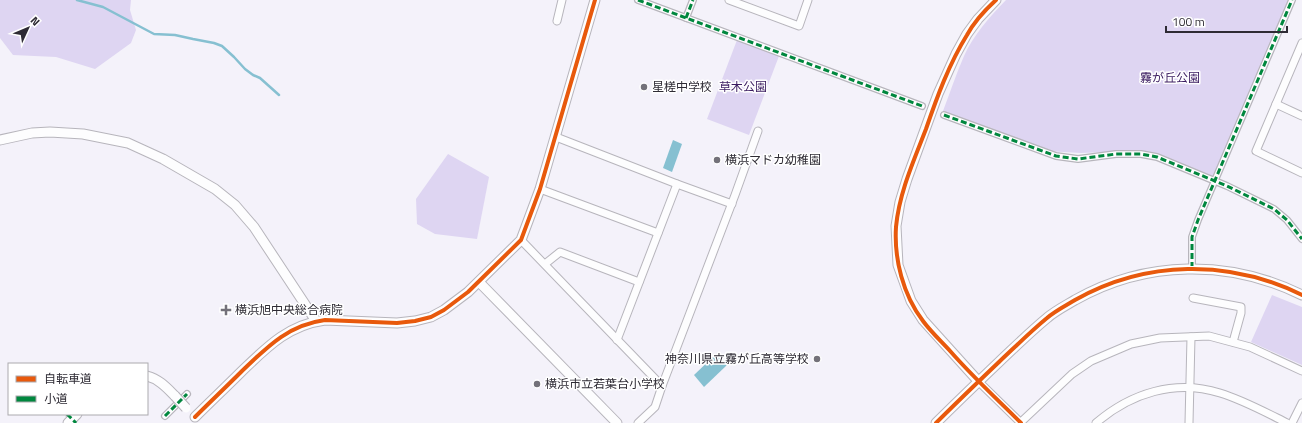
<svg xmlns="http://www.w3.org/2000/svg" width="1302" height="423" viewBox="0 0 1302 423" font-family="'Titillium Web','Noto Sans JP',sans-serif">
  <rect width="100%" height="100%" fill="#f4f2fa"/>
  <g fill="#ded5f2">
    <polygon points="0,0 131,0 130,10 136,30 131,43 95,69 56,57 13,55 0,38"/>
    <path d="M1006 0H1288L1213 180 1156 154 1132 151 1081 153 1046 151 943 111C950 93 956 74 964 56 973 36 990 16 1006 0Z"/>
    <polygon points="737,40 779,56 749,135 707,119"/>
    <polygon points="448,154 489,177 477,239 435,234 417,224 416,199"/>
    <polygon points="1272,295 1302,307 1302,365 1251,342"/>
  </g>
  <g fill="#86c0d1">
    <polygon points="673,140 682,144 672,172 663,168"/>
    <polygon points="716,354 727,365 704,387 694,375"/>
  </g>
  <g fill="none" stroke-linecap="round" stroke-linejoin="round">
    <polyline stroke="#86c0d1" stroke-width="2.5" points="77,0 103,7 154,34 175,35 193,39 214,43 222,46 234,57 245,69 253,75 260,78 279,95"/>
    <polyline stroke="#cccad2" stroke-width="5.5" stroke-dasharray="5.5 3" stroke-linecap="butt" points="67,414 76,423"/>
    <defs>
      <g id="pedestrian">
        <polyline points="638,0 922,106"/>
        <polyline points="686,18 693,0"/>
        <polyline points="944,115 1056,156 1078,159 1116,154 1141,154 1157,157 1227,186 1274,209 1287,220 1302,239"/>
        <polyline points="1192,268 1192,237 1198,220 1292,0"/>
        <polyline points="165,416 187,394"/>
      </g>
      <g id="minor">
        <polyline points="729,0 799,26 808,0"/>
        <polyline points="557,21 562,0"/>
        <polyline points="1302,43 1256,151 1302,173"/>
        <polyline points="1276,104 1302,116"/>
        <polyline points="556,137 677,184 732,204"/>
        <polyline points="540,189 658,233"/>
        <polyline points="521,240 662,386"/>
        <polyline points="545,264 560,252 639,282"/>
        <polyline points="1193,298 1241,307 1241,313 1233,342"/>
        <polyline points="617,340 677,184"/>
        <polyline points="979,382 1021,423"/>
        <polyline points="638,423 655,407 662,386 735,195 758,131"/>
        <polyline points="1020,423 1072,374 1091,361 1131,344 1160,338 1209,336 1250,347 1302,371"/>
        <path d="M1096 423C1131 393 1175 379 1220 393 1243 400 1265 412 1287 423"/>
        <polyline points="1189,423 1191,337"/>
        <polyline points="1292,423 1302,403"/>
      </g>
      <g id="tertiary">
        <polyline points="0,140 32,133 50,132 83,134 128,143 163,159 215,189 235,205 254,227 316,321"/>
        <polyline points="479,282 617,423"/>
        <path d="M147 376C159 379 167 388 175 396"/>
        <polyline points="979,382 923,320 911,301 898,265 896,226 900,202 907,179 938,94 956,54 967,34 978,19 996,0"/>
        <path d="M195 417C210 402 226 387 241 372 267 347 288 325 325 320L397 323 415 321 431 317 444 310 468 292 521 240 540 189 595 0"/>
        <polyline points="68,423 77,414"/>
        <path d="M936 423C957 402 978 382 1000 361 1015 347 1030 332 1047 318 1055 311 1065 306 1075 300 1146 260 1229 259 1302 295"/>
      </g>
    </defs>
    <use href="#pedestrian" stroke="#b7b5bc" stroke-width="8"/>
    <use href="#minor" stroke="#b7b5bc" stroke-width="9"/>
    <use href="#tertiary" stroke="#b7b5bc" stroke-width="11"/>
    <use href="#pedestrian" stroke="#fdfdfe" stroke-width="5.5"/>
    <use href="#minor" stroke="#fdfdfe" stroke-width="7"/>
    <use href="#tertiary" stroke="#fdfdfe" stroke-width="9"/>
    <defs>
      <polyline id="tertiary-bridge" points="175,396 186,408"/>
    </defs>
    <use href="#tertiary-bridge" stroke="#b7b5bc" stroke-width="11" stroke-linecap="butt"/>
    <use href="#tertiary-bridge" stroke="#fdfdfe" stroke-width="9"/>
    <g stroke="#00873e" stroke-width="3" stroke-dasharray="6 3" stroke-linecap="butt">
      <polyline points="638,0 922,106"/>
      <polyline points="686,18 693,0"/>
      <polyline points="944,115 1056,156 1078,159 1116,154 1141,154 1157,157 1227,186 1274,209 1287,220 1302,239"/>
      <polyline points="1192,268 1192,237 1198,220 1292,0"/>
      <polyline points="67,414 76,423"/>
      <polyline points="165,416 187,394"/>
    </g>
    <defs>
      <g id="cycleway">
        <path d="M996 0C985 10 974 22 967 35 949 64 937 97 926 129 914 160 899 193 896 227 894 259 903 295 923 321 931 332 942 342 951 352 973 377 997 399 1021 423"/>
        <path d="M195 417C210 402 226 387 241 372 267 347 288 325 325 320L397 323 415 321 431 317 444 310 468 292 521 240 540 189 595 0"/>
        <path d="M936 423C957 402 978 382 1000 361 1015 347 1030 332 1047 318 1055 311 1065 306 1075 300 1146 260 1229 259 1302 295"/>
      </g>
    </defs>
    <use href="#cycleway" stroke="#fff" stroke-width="6"/>
    <use href="#cycleway" stroke="#e8590c" stroke-width="4"/>
  </g>
  <g fill="#737179" stroke="#fff" stroke-width="1.5">
    <circle cx="644" cy="87" r="4"/>
    <circle cx="717" cy="160" r="4"/>
    <path d="M224 304h4v4h4v4h-4v4h-4v-4h-4v-4h4z"/>
    <circle cx="817" cy="359" r="4"/>
    <circle cx="537" cy="384" r="4"/>
  </g>
  <g text-anchor="middle" stroke-width="3" stroke-linejoin="round" paint-order="stroke">
    <g font-size="12" fill="#391a5f" stroke="#fff">
      <text x="1170" y="82">霧が丘公園</text>
      <text x="743" y="91">草木公園</text>
    </g>
    <g font-size="12" fill="#2e2b34" stroke="#fff" text-anchor="start">
      <text x="652" y="91">星槎中学校</text>
      <text x="725" y="164">横浜マドカ幼稚園</text>
      <text x="235" y="314">横浜旭中央総合病院</text>
      <text x="809" y="363" text-anchor="end">神奈川県立霧が丘高等学校</text>
      <text x="545" y="388">横浜市立若葉台小学校</text>
    </g>
  </g>
  <rect x="8" y="363" width="140" height="52" fill="#ffffff" stroke="#abaaae"/>
  <rect x="16" y="376" width="20" height="6" fill="#e8590c" stroke="#abaaae"/>
  <text x="44" y="383" font-size="12" fill="#2e2b34">自転車道</text>
  <rect x="16" y="396" width="20" height="6" fill="#00873e" stroke="#abaaae"/>
  <text x="44" y="403" font-size="12" fill="#2e2b34">小道</text>
  <g transform="translate(28 28) rotate(46)" stroke="#ffffff" stroke-width="3" paint-order="stroke">
  <path d="M0-3L7 15L0 10L-7 15Z" fill="#2e2b34"/>
  <text y="-6" font-size="11" font-weight="bold" text-anchor="middle" fill="#2e2b34">N</text>
  </g>
  <path d="M1166 26v6h121v-6" fill="none" stroke="#2e2b34" stroke-width="2"/>
  <text x="1172" y="26" font-size="12" fill="#2e2b34" stroke="#ffffff" stroke-width="3" paint-order="stroke">100 m</text>
</svg>
